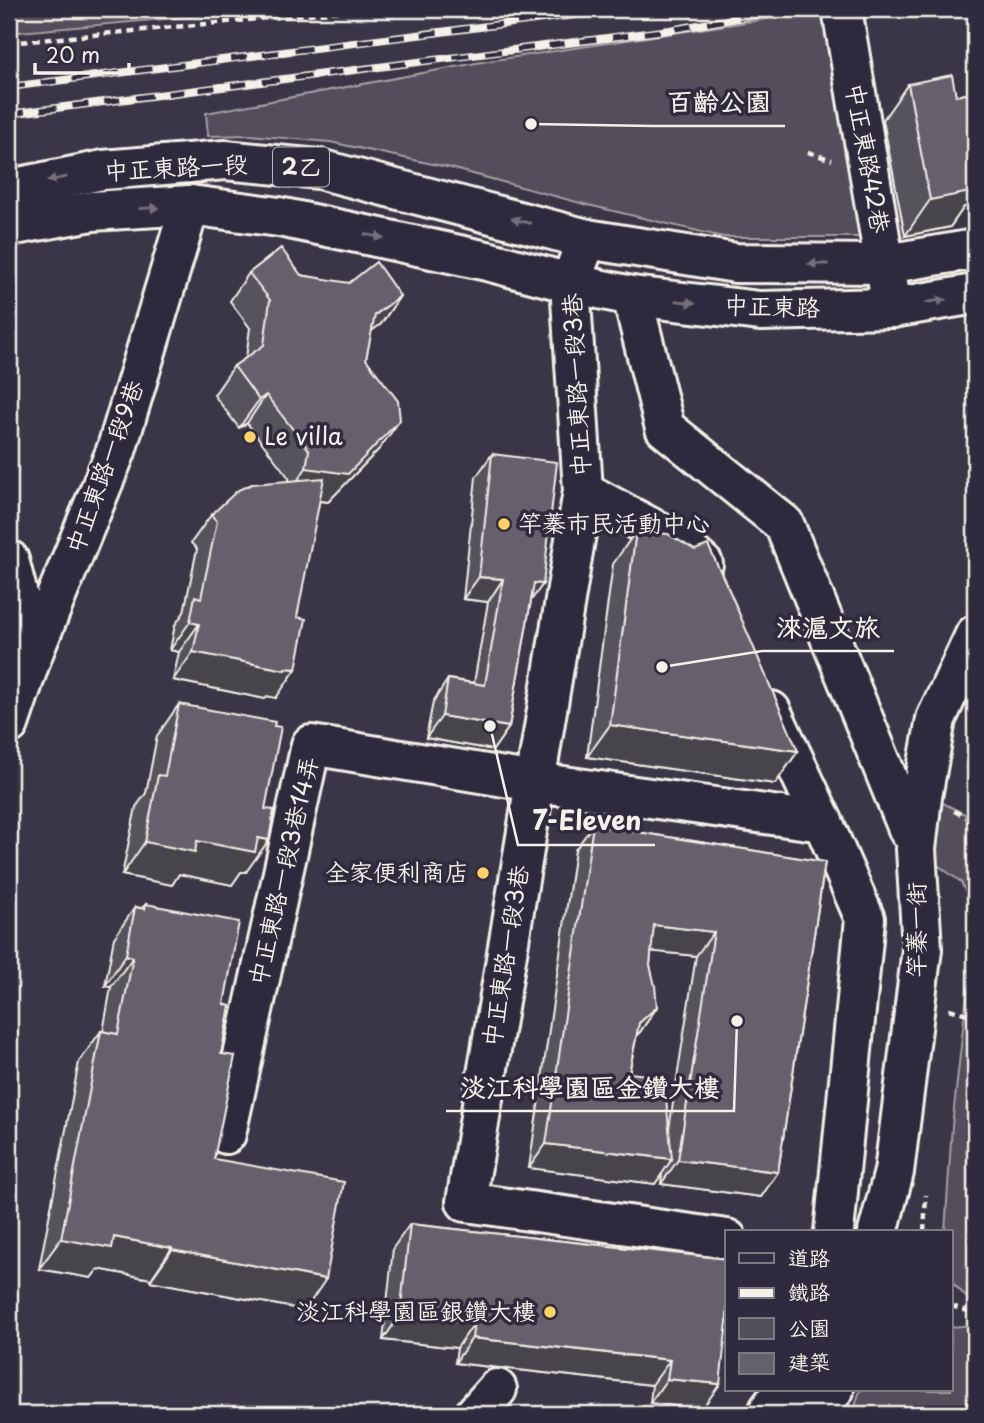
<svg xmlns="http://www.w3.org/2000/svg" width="984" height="1423" viewBox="0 0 984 1423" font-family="'Playpen Sans','LXGW WenKai TC',sans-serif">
  <rect width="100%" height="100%" fill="#3b3647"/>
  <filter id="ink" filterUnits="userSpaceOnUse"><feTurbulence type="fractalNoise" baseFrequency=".0143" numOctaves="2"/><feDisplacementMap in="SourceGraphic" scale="14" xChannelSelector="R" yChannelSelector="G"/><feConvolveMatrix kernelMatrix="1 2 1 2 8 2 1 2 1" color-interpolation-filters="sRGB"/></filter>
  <g filter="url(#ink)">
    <g fill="#534e5c" stroke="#a4a0a2" stroke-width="2">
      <polygon points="9,9 275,9 9,33"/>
      <polygon points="834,9 874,237 723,237 584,204 451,168 330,142 249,135 208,136 206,113 482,62"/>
      <polygon points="935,799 975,819 975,1301 968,1299 951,1281 951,1232 945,1232 952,1126 972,948 969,899 961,882 935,863"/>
      <polygon points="975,1325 975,1414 853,1414 860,1390 951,1390 951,1327"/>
    </g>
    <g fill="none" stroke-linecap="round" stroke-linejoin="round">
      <defs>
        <g id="minor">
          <polyline points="842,9 892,308"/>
          <polyline points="587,239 570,283 583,491 466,1202 727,1239"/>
          <polyline points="632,296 665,428 784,524 909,831"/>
          <polyline points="583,491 679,543 703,564"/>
          <polyline points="9,560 33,653"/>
          <polyline points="771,711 823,822 865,919 834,1232"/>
          <polyline points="9,724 33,653 116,451 190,205"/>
          <polyline points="226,1134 311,745 535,782 823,822"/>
          <polyline points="878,1232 894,1172 922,949 916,849 922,797 936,719 975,635"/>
          <polyline points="769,1410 784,1390"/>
          <polyline points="475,1414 497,1389"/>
          <polyline points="807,1414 834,1390"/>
        </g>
        <g id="major">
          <polyline points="9,189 103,170 225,160 319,169 587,239 736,263 886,264 975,249"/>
          <polyline points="9,226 92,211 190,205 279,217 371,236 487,261 570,283 632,296 760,311 892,308 975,294"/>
        </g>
      </defs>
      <use href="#minor" stroke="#f4f1e8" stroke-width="44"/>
      <use href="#major" stroke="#f4f1e8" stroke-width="44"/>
      <g stroke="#f4f1e8" stroke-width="4.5" stroke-dasharray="7 5" stroke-linecap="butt">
        <polyline points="9,43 361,9"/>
        <polyline points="808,152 832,160"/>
        <polyline points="954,811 975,821"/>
        <polyline points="949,1009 975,1016"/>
        <polyline points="924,1232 926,1195"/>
        <polyline points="951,1306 975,1313"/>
      </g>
      <use href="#minor" stroke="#2f2a3d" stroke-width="38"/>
      <use href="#major" stroke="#2f2a3d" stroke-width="38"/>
      <defs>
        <g id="rail">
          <polyline points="9,87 621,9"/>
          <polyline points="9,114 670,30 790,9"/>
        </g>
      </defs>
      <use href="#rail" stroke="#f4f1e8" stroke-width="8"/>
      <use href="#rail" stroke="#2f2a3d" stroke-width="5" stroke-dasharray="16" stroke-linecap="butt"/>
    </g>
    <g fill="#57535d" stroke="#f4f1e8" stroke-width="2" fill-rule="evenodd">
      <polygon points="908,84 956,96 975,92 975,205 964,207 950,227 905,236 883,120"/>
      <polygon points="249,273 301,275 400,296 381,324 371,331 366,359 380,448 328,502 319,501 276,698 267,696 265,699 173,680 179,652 170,650 175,625 184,612 197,549 191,543 211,515 289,481 289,478 247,423 239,428 214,395 234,366 246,358 250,328 230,301"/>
      <polygon points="492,454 531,600 509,727 493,750 426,738 433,702 448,679 474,683 488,602 463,599 476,477"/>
      <polygon points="636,531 798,751 775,784 587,757 613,564"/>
      <polygon points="179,704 246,872 241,872 232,885 179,874 172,885 122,875 136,807 146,793 157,736"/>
      <path d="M593 825 825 862 778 1172 761 1197 661 1184 662 1173 655 1184 529 1168 575 850ZM651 951 696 956 669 1129 629 1073 637 1034 640 1032 657 1007 650 965Z"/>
      <polygon points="146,904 224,1004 214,1159 305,1310 150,1281 151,1279 98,1269 91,1278 39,1269 79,1062 101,1031 103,1032 111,987 105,986 114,938 135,907 142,908"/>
      <polygon points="410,1224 727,1259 702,1409 650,1403 652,1385 455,1363 457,1348 383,1340 393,1248"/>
    </g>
    <g fill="#47444c" stroke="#f4f1e8" stroke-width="2">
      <polygon points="972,174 975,174 975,205 964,207 950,227 905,236 930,200"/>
      <polygon points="400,296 381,324 355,343 375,315"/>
      <polygon points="266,395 247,423 239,428 259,400"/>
      <polygon points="400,420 380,448 328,502 287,496 306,468"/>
      <polygon points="479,577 503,579 488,602 463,599"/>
      <polygon points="534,583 543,584 527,606"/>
      <polygon points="190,622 199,624 179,652 170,650"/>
      <polygon points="193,652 286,668 296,669 276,698 267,696 265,699 173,680"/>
      <polygon points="442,716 509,727 493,750 426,738"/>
      <polygon points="610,725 798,751 775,784 587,757"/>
      <polygon points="258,838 269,840 246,872 241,872 232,885 179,874 172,885 122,875 145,842"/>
      <polygon points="654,925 714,932 696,956 637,950"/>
      <polygon points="126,955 133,957 111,987 105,986"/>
      <polygon points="657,1007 640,1032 622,1048 639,1023"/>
      <polygon points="546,1144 672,1159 655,1184 529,1168"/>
      <polygon points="678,1160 778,1172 761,1197 661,1184"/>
      <polygon points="114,1237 172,1248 151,1279 98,1269 91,1278 39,1269 61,1239"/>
      <polygon points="172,1250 326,1279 305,1310 150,1281"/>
      <polygon points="400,1315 474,1323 457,1348 383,1340"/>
      <polygon points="472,1338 670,1360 652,1385 455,1363"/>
      <polygon points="667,1379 720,1384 702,1409 650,1403"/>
    </g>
    <g fill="#65616c" stroke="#f4f1e8" stroke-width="2">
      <polygon points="952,75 956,96 975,92 975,174 972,174 975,191 930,200 908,84"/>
      <polygon points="281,248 301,275 349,283 376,262 400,296 375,315 366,359 398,401 400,420 348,474 306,468 309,450 266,395 259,400 234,366 264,345 270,300 249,273"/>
      <polygon points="492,454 557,462 543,584 534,583 509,727 442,716 448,679 485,685 503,579 479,577"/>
      <polygon points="324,478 297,617 306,619 296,669 286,668 285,670 193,652 199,624 190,622 195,596 201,598 217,521 211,515 238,490 252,484"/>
      <polygon points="636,531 668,534 695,550 708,545 730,592 798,751 610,725"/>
      <polygon points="179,704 275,722 274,726 281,727 265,809 274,810 269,840 258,838 255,852 197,841 195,852 145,842 158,775 165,776"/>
      <polygon points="593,825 825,862 778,1172 678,1160 714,932 654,925 650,965 655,986 657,1007 639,1023 629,1073 664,1077 672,1159 546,1144"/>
      <polygon points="146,904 239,922 224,1004 230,1006 221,1054 235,1056 214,1159 344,1182 326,1279 172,1250 172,1248 114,1237 112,1248 61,1239 101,1031 118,1034 133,957 126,955 135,907 145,909"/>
      <polygon points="410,1224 727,1259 727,1322 720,1384 667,1379 670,1360 472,1338 474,1323 400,1315"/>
    </g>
    <defs><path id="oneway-solid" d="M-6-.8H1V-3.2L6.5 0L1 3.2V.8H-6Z" transform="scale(1.75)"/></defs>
    <g fill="#747079">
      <use href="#oneway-solid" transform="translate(57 179) rotate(169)"/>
      <use href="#oneway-solid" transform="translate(149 208) rotate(-3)"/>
      <use href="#oneway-solid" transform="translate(521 221) rotate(-165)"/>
      <use href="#oneway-solid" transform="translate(374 236) rotate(12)"/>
      <use href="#oneway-solid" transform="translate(818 264) rotate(-180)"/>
      <use href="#oneway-solid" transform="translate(936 301) rotate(-9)"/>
      <use href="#oneway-solid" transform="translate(685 302) rotate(7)"/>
    </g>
  </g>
  <g fill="#ffd166" stroke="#2f2a3d" stroke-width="2.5">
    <circle cx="250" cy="437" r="7"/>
    <circle cx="504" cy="524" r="7"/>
    <circle cx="483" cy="873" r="7"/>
    <circle cx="550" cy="1312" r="7"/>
  </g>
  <g text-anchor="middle" stroke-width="7" stroke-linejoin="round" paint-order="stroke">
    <rect fill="#2f2a3d" stroke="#b9b5b5" stroke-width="2" x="273" y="147.5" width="56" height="39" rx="5"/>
    <g font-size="23" font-weight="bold" fill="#f4f1e8">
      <text x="301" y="175">2乙</text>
    </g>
    <g font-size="24" fill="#f4f1e8" stroke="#2f2a3d">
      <text transform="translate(867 158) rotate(80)" y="8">中正東路42巷</text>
      <text transform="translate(176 168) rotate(-3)" y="8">中正東路一段</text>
      <text transform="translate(772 307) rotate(2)" y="8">中正東路</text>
      <text transform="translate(577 385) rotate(-93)" y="8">中正東路一段3巷</text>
      <text transform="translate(105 467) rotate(-70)" y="8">中正東路一段9巷</text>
      <text transform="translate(284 871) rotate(-77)" y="8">中正東路一段3巷14弄</text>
      <text transform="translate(917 930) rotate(-90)" y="8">竿蓁一街</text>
      <text transform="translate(506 956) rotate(-81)" y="8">中正東路一段3巷</text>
    </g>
    <g font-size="24" fill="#f4f1e8" stroke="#2f2a3d" text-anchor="start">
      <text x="264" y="445">Le villa</text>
      <text x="518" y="532">竿蓁市民活動中心</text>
      <text x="469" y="881" text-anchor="end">全家便利商店</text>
      <text x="536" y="1320" text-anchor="end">淡江科學園區銀鑽大樓</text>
    </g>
  </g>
  <path fill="none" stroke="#f4f1e8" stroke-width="2.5" d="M531 124L653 126H785M662 667L762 651H894M490 726L518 845H655M737 1021L734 1111H446"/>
  <g fill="#f4f1e8" stroke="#2f2a3d" stroke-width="2.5">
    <circle cx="531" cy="124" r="7"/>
    <circle cx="662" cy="667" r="7"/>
    <circle cx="490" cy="726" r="7"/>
    <circle cx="737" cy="1021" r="7"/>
  </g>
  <g font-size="26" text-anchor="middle" font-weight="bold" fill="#f4f1e8" stroke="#2f2a3d" stroke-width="7" stroke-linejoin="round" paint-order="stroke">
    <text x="719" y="111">百齡公園</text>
    <text x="828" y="637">淶滬文旅</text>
    <text x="587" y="830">7-Eleven</text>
    <text x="590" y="1097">淡江科學園區金鑽大樓</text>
  </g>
  <rect width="984" height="1423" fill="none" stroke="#2f2a3d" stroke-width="35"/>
  <rect x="18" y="18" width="949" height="1388" fill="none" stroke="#f4f1e8" stroke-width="2.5" filter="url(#ink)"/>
  <rect x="725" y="1230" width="228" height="161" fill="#2f2a3d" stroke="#7e7a81" stroke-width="2"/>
  <rect x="739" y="1253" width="35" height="10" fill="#2f2a3d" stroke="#7e7a81" stroke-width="2"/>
  <text x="788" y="1266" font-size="21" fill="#f4f1e8">道路</text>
  <rect x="739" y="1288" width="35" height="10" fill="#f4f1e8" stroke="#7e7a81" stroke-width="2"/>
  <text x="788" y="1300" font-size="21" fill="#f4f1e8">鐵路</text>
  <rect x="739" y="1318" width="35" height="21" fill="#534e5c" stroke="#7e7a81" stroke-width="2"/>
  <text x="788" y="1336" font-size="21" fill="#f4f1e8">公園</text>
  <rect x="739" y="1353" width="35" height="21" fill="#65616c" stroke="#7e7a81" stroke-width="2"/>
  <text x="788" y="1370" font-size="21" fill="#f4f1e8">建築</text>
  <path d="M35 63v10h94v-10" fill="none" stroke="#f4f1e8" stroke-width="3.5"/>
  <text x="46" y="63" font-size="21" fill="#f4f1e8" stroke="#2f2a3d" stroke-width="5" paint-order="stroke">20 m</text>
</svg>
